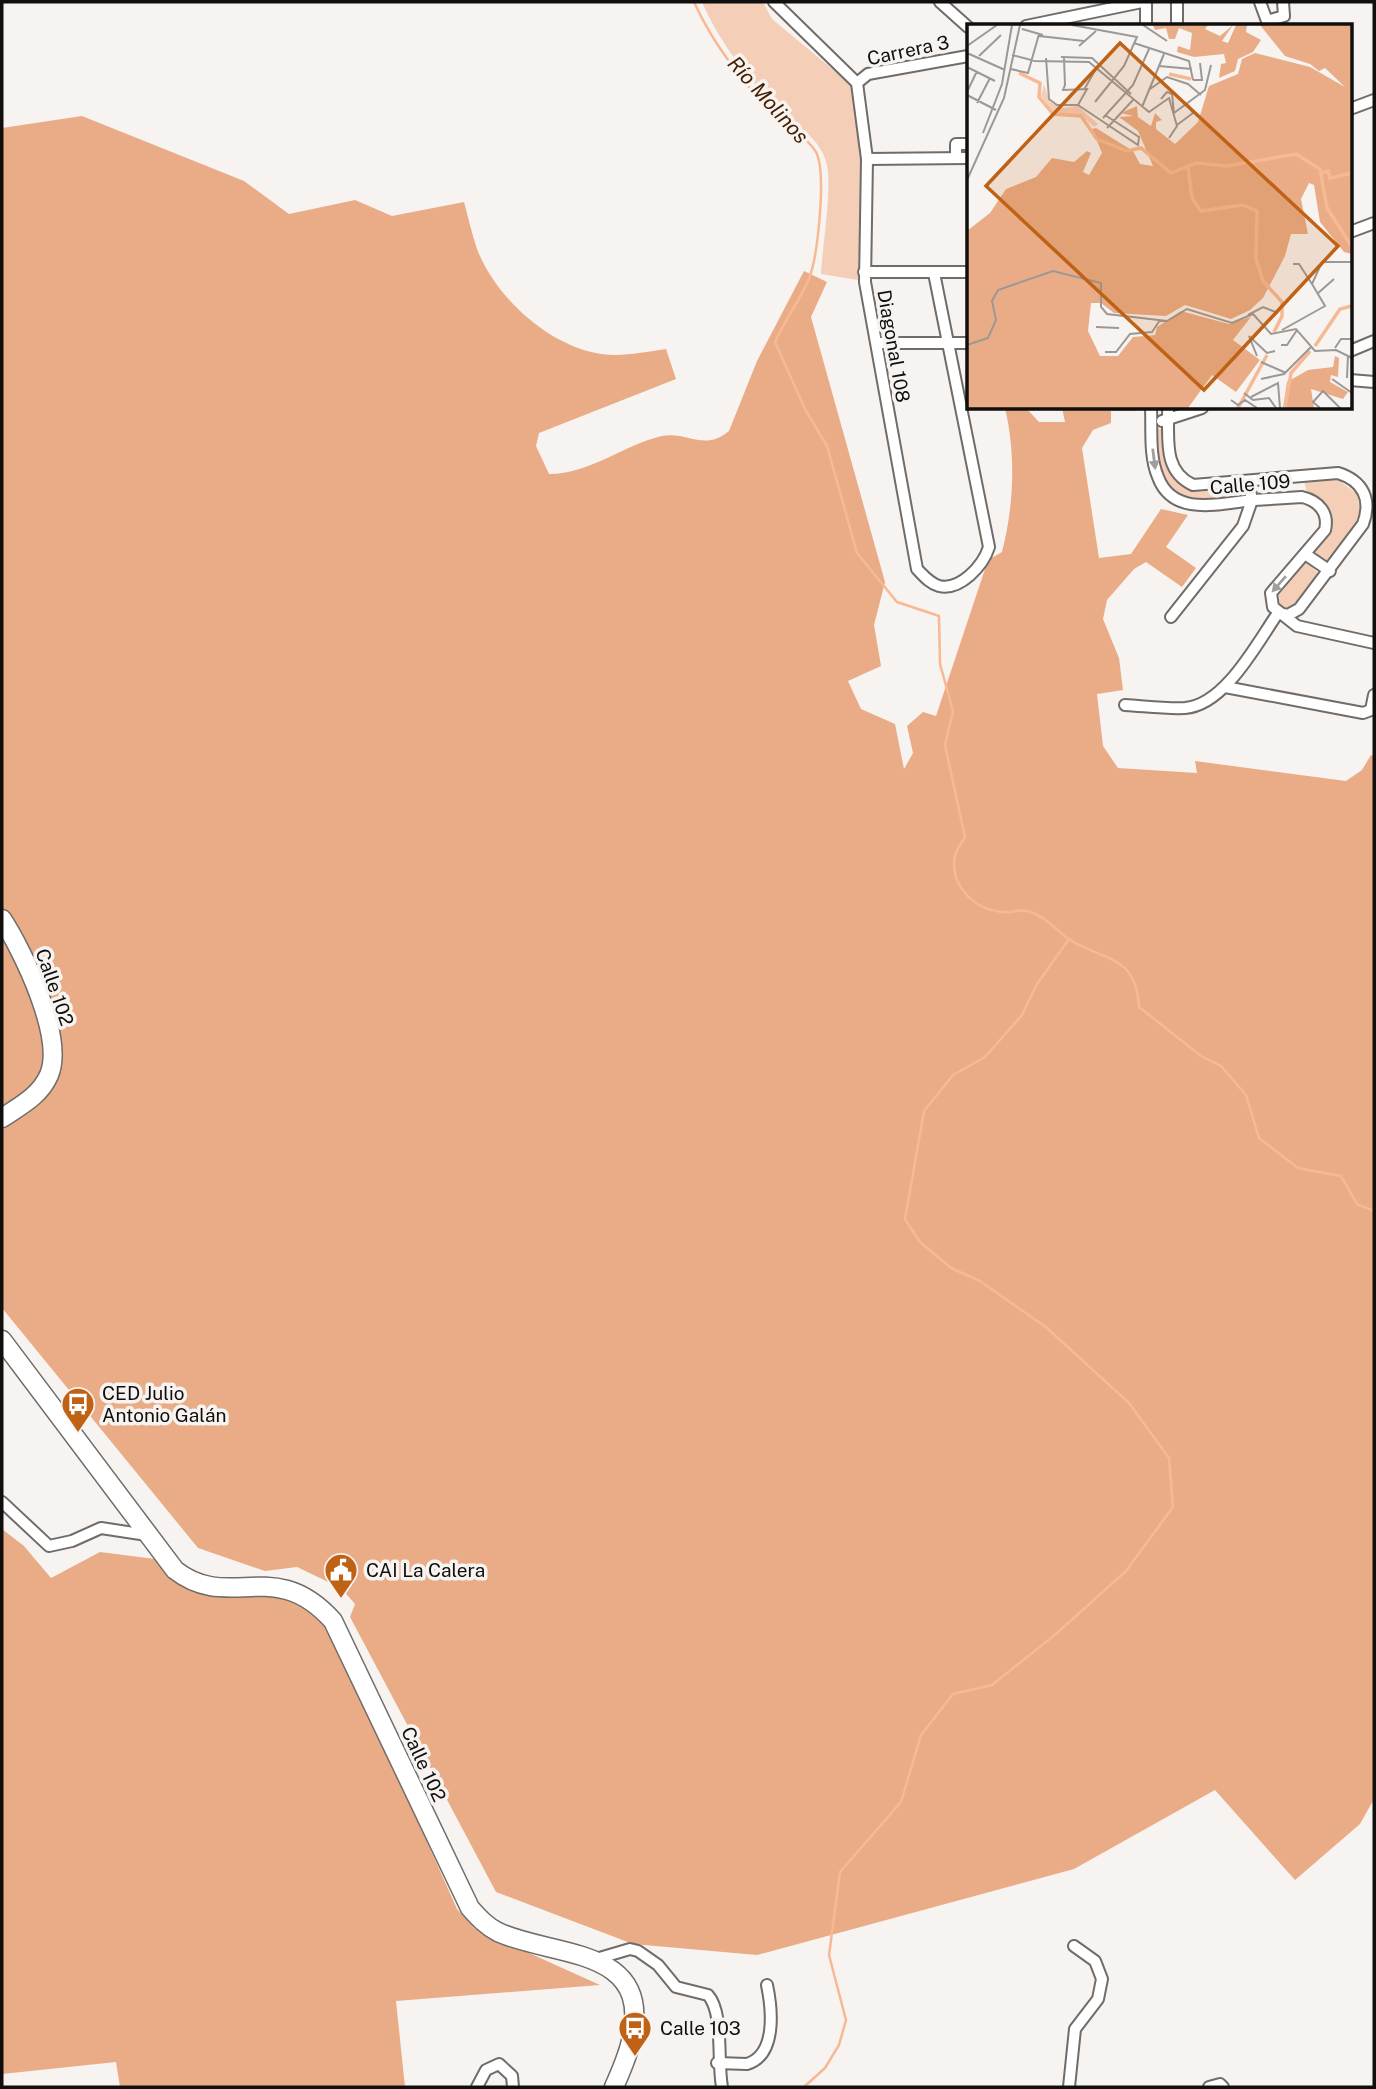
<svg xmlns="http://www.w3.org/2000/svg" width="1376" height="2089" viewBox="0 0 1376 2089" font-family="'Public Sans',sans-serif">
  <rect width="100%" height="100%" fill="#f7f3f0"/>
  <g fill="#f5ceb7">
    <path d="M702 2H763L772 19 854 87 862 163 858 280 821 274C823 241 830 205 828 172 825 135 788 123 768 100 742 71 717 37 702 2Z"/>
    <path d="M1156 429H1163C1166 489 1179 495 1235 488L1237 499C1174 504 1157 496 1156 429Z"/>
    <polygon points="1336,478 1357,494 1361,516 1328,563 1313,551 1330,517 1324,504 1307,494 1304,480"/>
    <polygon points="1306,562 1319,574 1292,606 1285,609 1280,607 1279,595"/>
  </g>
  <g fill="#e9ac87">
    <path d="M82 116 244 181 289 214 355 200 392 216 464 202C468 217 472 234 477 249 496 298 549 346 601 354 623 357 644 352 666 349L676 379 539 433 536 446 549 474C590 474 623 445 662 436 688 431 704 452 729 431L757 361 804 271 827 282 811 317 885 582 874 625 881 666 848 681 861 709 895 724 904 769 913 753 907 726 923 712 936 716 988 560 1002 552C1014 505 1016 455 1005 408H1026L1039 422H1065L1062 408H1137V411H1111V423L1093 430 1082 448 1099 558 1131 554 1161 509 1188 515 1166 547 1196 568 1182 587 1146 562 1134 569 1107 600 1103 619 1119 658 1123 690 1097 694 1103 746 1118 768 1197 773 1195 761 1346 781 1362 770 1371 755 1374 756V1799L1360 1824 1295 1880 1215 1790 1074 1869 757 1955 633 1944 496 1892 350 1617 355 1604 341 1588 297 1567 265 1571 198 1548 2 1308V128Z"/>
    <polygon points="2,1529 24,1546 51,1578 100,1552 155,1559 193,1587 222,1596 270,1593 293,1597 330,1625 457,1909 474,1928 600,1985 396,2001 405,2087 120,2087 116,2062 2,2074"/>
  </g>
  <g fill="none" stroke-linecap="round" stroke-linejoin="round">
    <g stroke="#f7b994" stroke-width="2.5">
      <path d="M694 2C713 44 745 86 778 118 789 129 810 139 817 154 826 176 818 259 808 281 799 302 784 321 775 342L805 409 827 446 857 553 897 602 939 616 940 664 953 711 945 745 965 837C962 842 956 850 955 856 949 887 977 912 1006 912 1013 913 1020 909 1027 911 1044 915 1054 928 1067 938 1103 962 1136 953 1139 1007L1201 1056 1221 1066 1246 1095 1259 1138 1298 1168 1341 1176 1357 1204 1374 1211"/>
      <polyline points="804,2087 825,2068 839,2045 846,2020 829,1955 840,1872 901,1802 921,1735 953,1694 992,1685 1057,1633 1126,1571 1173,1507 1169,1458 1129,1403 1047,1328 980,1281 951,1268 920,1242 905,1219 924,1111 953,1075 985,1057 1022,1015 1037,984 1069,939"/>
    </g>
    <defs>
      <g id="street">
        <polyline points="774,2 857,83"/>
        <polyline points="940,2 968,27"/>
        <polyline points="1177,2 1177,26"/>
        <polyline points="1260,2 1267,21 1284,16 1283,2"/>
        <polyline points="1026,26 1142,2"/>
        <polyline points="1146,26 1146,2"/>
        <path d="M857 83 867 159 865 282 917 569C923 575 929 583 939 586 960 591 983 566 989 547L934 273"/>
        <polyline points="857,83 868,74 968,56"/>
        <polyline points="1350,109 1374,100"/>
        <polyline points="956,158 956,144 968,144"/>
        <polyline points="867,159 968,158"/>
        <polyline points="1350,232 1374,223"/>
        <polyline points="864,272 968,272"/>
        <polyline points="877,343 968,343"/>
        <polyline points="1350,351 1374,341"/>
        <polyline points="1350,380 1374,382"/>
        <path d="M1151 408C1152 430 1149 456 1158 477 1173 518 1222 503 1254 500 1270 499 1286 498 1302 497 1319 501 1329 513 1325 530L1271 593 1273 607 1297 626 1374 643"/>
        <path d="M1168 408C1169 437 1162 471 1193 485L1338 473C1363 481 1372 499 1363 524L1299 609 1288 615 1278 613"/>
        <polyline points="1162,421 1202,408"/>
        <polyline points="1305,554 1330,571"/>
        <polyline points="1171,617 1243,526 1252,500 1248,481"/>
        <polyline points="1225,687 1363,713 1371,710 1374,695"/>
        <path d="M1125 705C1144 706 1165 709 1185 708 1225 705 1257 643 1278 613"/>
        <polyline points="2,1502 49,1546 72,1541 101,1528 147,1535"/>
        <path d="M596 1959 630 1949 638 1951 658 1965 676 1987 708 1995C724 2013 717 2060 722 2087"/>
        <path d="M717 2063 747 2064C777 2055 772 2009 767 1985"/>
        <polyline points="477,2087 486,2070 499,2064 512,2076 513,2087"/>
        <polyline points="1069,2087 1075,2029 1098,1999 1102,1979 1095,1961 1074,1946"/>
        <polyline points="1209,2087 1220,2084 1223,2087"/>
      </g>
      <g id="primary">
        <path d="M2 919C23 951 65 1038 49 1075 40 1096 20 1106 2 1118"/>
        <path d="M2 1340 175 1570C230 1613 274 1555 333 1621L470 1908C478 1917 486 1926 498 1932 551 1957 651 1946 632 2036 629 2054 621 2071 614 2087"/>
      </g>
    </defs>
    <use href="#street" stroke="#6f6c69" stroke-width="14"/>
    <use href="#primary" stroke="#6f6c69" stroke-width="21"/>
    <use href="#street" stroke="#fff" stroke-width="10"/>
    <use href="#primary" stroke="#fff" stroke-width="18"/>
  </g>
  <defs><path id="oneway-solid" d="M-6-.8H1V-3.2L6.5 0L1 3.2V.8H-6Z" transform="scale(1.75)"/></defs>
  <g fill="#9f9f9f">
    <use href="#oneway-solid" transform="translate(1154 459) rotate(83)"/>
    <use href="#oneway-solid" transform="translate(1279 584) rotate(131)"/>
  </g>
  <defs>
    <symbol id="bus-pin" viewBox="-11 -11 22 30"><path d="M0 17L-7.5 6A9.5 9.5 0 1 1 7.5 6Z" fill="#bf6216" stroke="#f7f3f0"/><path d="M-5-6H5V4H4V6H2V4H-2V6H-4V4H-5ZM-3.5-4V0h7V-4ZM-3.5 1.2v1.5H-2V1.2ZM2 1.2v1.5H3.5V1.2Z" fill="#fff"/></symbol>
    <symbol id="civic-pin" viewBox="-11 -11 22 30"><path d="M0 17L-7.5 6A9.5 9.5 0 1 1 7.5 6Z" fill="#bf6216" stroke="#f7f3f0"/><path d="M-.6-6.5H3V-4.5H.6V-3L4-1V1h2V6H-6V1h2V-1L-.6-3ZM-1.2 2.5V6h2.4V2.5Z" fill="#fff"/></symbol>
  </defs>
  <g fill-rule="evenodd">
    <use href="#bus-pin" x="59" y="1385" width="38" height="52"/>
    <use href="#civic-pin" x="322" y="1551" width="38" height="52"/>
    <use href="#bus-pin" x="616" y="2009" width="38" height="52"/>
  </g>
  <g text-anchor="middle" stroke-width="7" stroke-linejoin="round" paint-order="stroke">
    <g font-size="19" fill="#100f0e" stroke="#f7f3f0">
      <text transform="translate(908 50) rotate(-12)" y="7">Carrera 3</text>
      <text transform="translate(894 346) rotate(80)" y="7">Diagonal 108</text>
      <text transform="translate(1250 484) rotate(-5)" y="7">Calle 109</text>
      <text transform="translate(55 987) rotate(71)" y="7">Calle 102</text>
      <text transform="translate(424 1764) rotate(65)" y="7">Calle 102</text>
    </g>
    <g font-size="19" fill="#100f0e" stroke="#f7f3f0" text-anchor="start">
      <text x="102" y="1400">CED Julio<tspan x="102" dy="22">Antonio Galán</tspan></text>
      <text x="366" y="1577">CAI La Calera</text>
      <text x="660" y="2035">Calle 103</text>
    </g>
    <g font-size="21" font-style="italic" fill="#451f02" stroke="#f7f3f0">
      <text transform="translate(768 100) rotate(48)" y="7">Río Molinos</text>
    </g>
  </g>
  <g transform="translate(967 24)">
    <rect width="385" height="385" fill="#f7f3f0"/>
    <path d="M77 60 83 78 96 84 111 82 131 100 127 103 114 91 86 89 74 72Z" fill="#f5ceb7"/>
    <path d="M186 1H241L238 5 253 12 266 1 255 17 261 19 269 1H280L279 8 294 16 286 28 271 35 268 47 252 54 254 40 259 39 257 30 227 33 210 28 211 22 223 26 225 9 212 4 208 15H202L199 4 188 6ZM293 1H385V230L377 228 353 198 347 161 342 159 334 175 341 210H324L318 232 296 274 283 286 264 295 218 281 199 292 147 289 134 279H124L121 307 133 332H151L166 313 188 311 190 303 214 287 262 300 284 293 266 316 293 336 269 368 245 351 221 384H0V207L23 189 39 165 69 153 85 134 107 138 120 127 124 129 116 148 122 151 135 129 125 105 129 104 166 127 173 140 186 142 171 107 152 93 166 92 154 89 170 82 171 93 184 102 188 89 195 96 189 98V105L208 120 231 98 242 62 271 50 275 35 288 29 343 43 378 63 358 44 352 47 343 40 318 32ZM368 332 372 334 371 353 364 351 363 358 381 368 376 375 344 365 347 384H316L320 358 341 346 366 343Z" fill="#e9ac87"/>
    <path fill="none" stroke="#f7b994" stroke-width="3.5" d="M52 49 73 59 72 73 86 90 114 92 130 115 160 127 174 124 204 149 229 139 260 142 329 130 353 145 360 184 385 223M202 50 224 55M221 144 225 174 234 187 275 181 290 187 289 235 296 257 315 278V292L307 308M355 149 361 147 363 154 385 149M348 322 373 285 385 282M271 384 300 331M318 384 324 349 343 327"/>
    <path fill="none" stroke="#9b9896" stroke-width="2" d="M105 1 170 13 157 42 128 78M176 1 200 17M55 5 76 11M72 12 117 17M167 19 222 37 226 56M0 22 30 1M112 22 129 7M0 29 38 46M45 31 68 37 122 38 182 88 202 74 210 102 202 114M12 32 34 11M94 33 125 34 164 70M79 34 82 75 90 81H111M97 34 98 62M192 42 225 45M0 43 28 57M44 45 61 49 72 10M226 56H235L233 39M98 61 96 66 120 65 111 81M118 64 130 43M183 65 200 53 221 60 234 71M0 68 10 47M0 71 29 86M194 75 200 68 205 70 207 89M10 79 23 54M111 81 171 121 172 113 138 91M175 83 197 30M207 89 238 66 244 41M136 94 166 61 182 25M210 101 226 89 221 81M140 104 166 76M16 109 35 60 45 1M0 156 37 74 53 1M326 240H332L345 260M350 270 367 255M281 291 296 283 311 289M129 303 152 304M315 306 358 282 345 260 355 238H385M282 312 300 329 308 327M282 312 290 332M0 321 21 314 29 296 25 277 31 266 86 247 134 259V283L140 290 200 297 220 285 265 299 286 290 304 310 329 305 348 327 369 326 385 334M314 321H320L330 306M368 324 374 315H385M138 328H149L163 310 185 308 193 296M294 338 319 349M380 354 381 331M294 355 317 350 344 323M365 355 385 369M277 369 286 376 302 374 309 384M284 373 311 359 313 384M264 376 271 381 278 376 290 384M353 384 346 378 356 367 373 384"/>
    <path fill="#bf6216" fill-opacity="0.15" stroke="#bf6216" stroke-width="3.5" d="M153 19 371 222 237 366 19 162Z"/>
    <rect width="385" height="385" fill="none" stroke="#100f0e" stroke-width="3.5"/>
  </g>
  <rect width="1376" height="2089" fill="none" stroke="#100f0e" stroke-width="7"/>
</svg>
